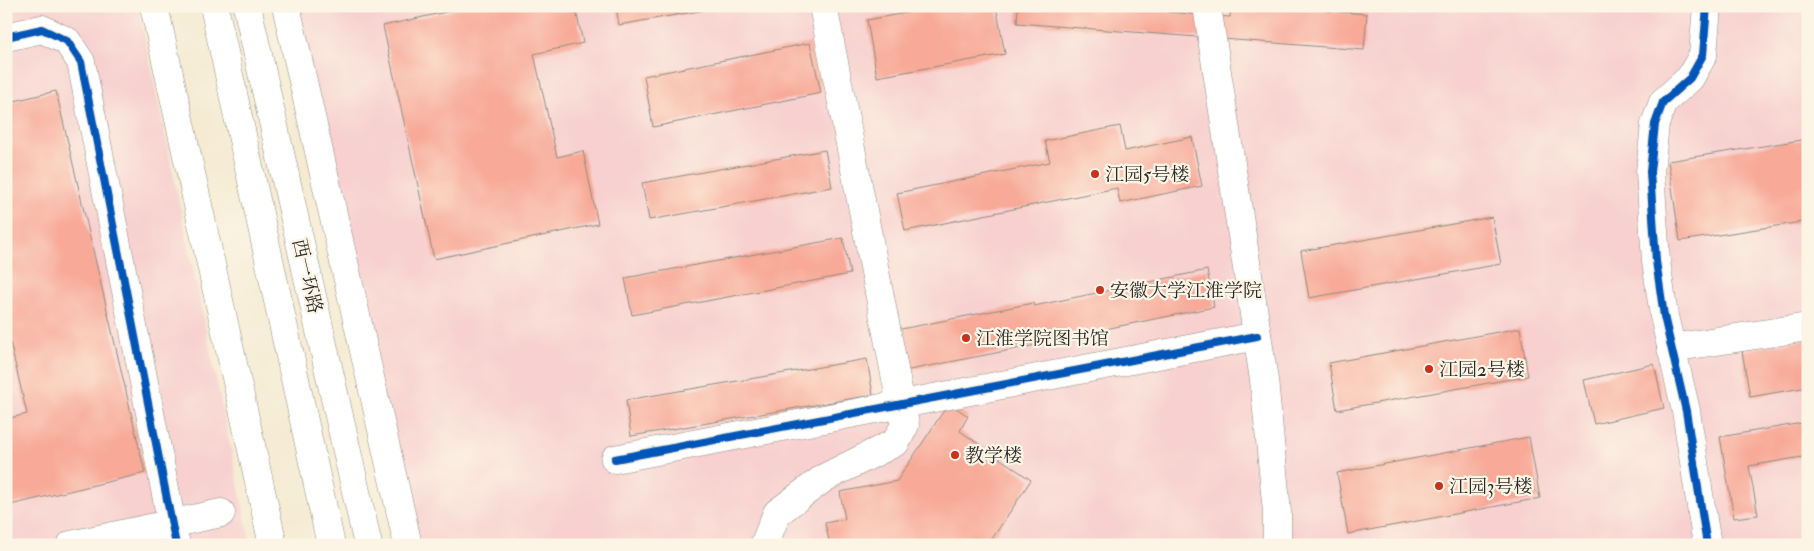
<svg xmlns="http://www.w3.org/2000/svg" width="1814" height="551" viewBox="0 0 1814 551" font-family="'IM FELL Double Pica','Noto Serif SC',serif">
  <rect width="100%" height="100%" fill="#fcf5e5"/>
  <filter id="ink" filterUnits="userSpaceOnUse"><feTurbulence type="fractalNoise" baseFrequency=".02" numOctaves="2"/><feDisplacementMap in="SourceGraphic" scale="10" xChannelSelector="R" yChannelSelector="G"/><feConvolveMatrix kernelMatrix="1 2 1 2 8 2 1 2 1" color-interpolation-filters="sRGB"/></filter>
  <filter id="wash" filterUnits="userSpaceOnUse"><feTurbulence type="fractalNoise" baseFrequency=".0096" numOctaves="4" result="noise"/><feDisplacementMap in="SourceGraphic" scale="20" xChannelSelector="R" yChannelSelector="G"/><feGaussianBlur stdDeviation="1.12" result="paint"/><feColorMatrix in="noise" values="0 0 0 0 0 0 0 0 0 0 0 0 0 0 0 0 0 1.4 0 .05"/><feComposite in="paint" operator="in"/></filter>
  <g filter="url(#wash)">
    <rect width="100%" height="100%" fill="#f5ebd3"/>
    <g fill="#f7d0cf">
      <polygon points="6,6 138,6 251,545 6,545"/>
      <polygon points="286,6 1808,6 1808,545 408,545"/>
    </g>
    <g id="blocks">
      <g fill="#f8a997">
        <polygon points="472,6 575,6 583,43 534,54 557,157 583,151 598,224 434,259 383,26"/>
        <polygon points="616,6 722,6 722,7 619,25"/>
        <polygon points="943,6 996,6 1005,54 877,77 867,20"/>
        <polygon points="1018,6 1169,6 1168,12 1230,17 1231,6 1270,6 1367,14 1364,50 1017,23"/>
        <polygon points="810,43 821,93 653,127 644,76"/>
        <polygon points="56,91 145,473 6,506 6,419 27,414 6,325 6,103"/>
        <polygon points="1120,126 1125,151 1192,137 1202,186 1120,203 1117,188 905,231 897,193 1050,162 1045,141"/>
        <polygon points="1808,139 1808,221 1680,241 1668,161"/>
        <polygon points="825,150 832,187 649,220 642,183"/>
        <polygon points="1492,217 1501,264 1309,298 1301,251"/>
        <polygon points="843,238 850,274 632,315 625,278"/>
        <polygon points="1207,270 1214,307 1041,342 1041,344 899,372 891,331 1033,303 1034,306"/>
        <polygon points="1520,328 1528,376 1337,410 1329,363"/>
        <polygon points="1808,339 1808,387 1750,397 1742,351"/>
        <polygon points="867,359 873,395 631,436 626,400"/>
        <polygon points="1654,364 1664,408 1594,424 1584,380"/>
        <polygon points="949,403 968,416 960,431 1031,480 988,545 830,545 825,523 845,519 840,492 897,481"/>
        <polygon points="1808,422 1808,456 1749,466 1758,515 1734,518 1720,437"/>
        <polygon points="1529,437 1540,498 1348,534 1337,473"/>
      </g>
    </g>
  </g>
  <g filter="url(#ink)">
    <use href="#blocks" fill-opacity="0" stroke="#908b7f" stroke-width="1"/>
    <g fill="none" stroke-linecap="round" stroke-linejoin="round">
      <defs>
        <g id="minor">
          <polyline points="1207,6 1264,380 1277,512 1277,545"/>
          <polyline points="6,37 42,29 67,41 81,62 176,545"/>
          <polyline points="1671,348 1808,327"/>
          <polyline points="615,459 1257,336"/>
          <polyline points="71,545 221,513"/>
          <polyline points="764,545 777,513 824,478 896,442 905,425 823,6"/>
          <polyline points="1707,545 1686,411 1664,316 1656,261 1650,172 1655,124 1663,102 1690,78 1703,55 1707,6"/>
        </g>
        <g id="major">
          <polyline points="154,6 273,545"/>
          <polyline points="286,6 408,545"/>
        </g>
        <g id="highway">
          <polyline points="214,6 331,545"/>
          <polyline points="247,6 368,545"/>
        </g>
      </defs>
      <use href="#minor" stroke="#908b7f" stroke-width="29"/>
      <use href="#major" stroke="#908b7f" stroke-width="29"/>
      <use href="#highway" stroke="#908b7f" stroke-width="29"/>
      <use href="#minor" stroke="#fff" stroke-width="28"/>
      <use href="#major" stroke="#fff" stroke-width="28"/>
      <use href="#highway" stroke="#fff" stroke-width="28"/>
      <defs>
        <g id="cycleway">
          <polyline points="6,37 42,29 67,41 81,62 176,545"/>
          <polyline points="615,459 1257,336"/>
          <polyline points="1707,545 1686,411 1664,316 1656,261 1650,172 1655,124 1663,102 1690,78 1703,55 1707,6"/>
        </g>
      </defs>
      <use href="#cycleway" stroke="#fcf5e5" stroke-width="11"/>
      <use href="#cycleway" stroke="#0057b8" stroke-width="8"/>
    </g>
  </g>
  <g fill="#c8321e" stroke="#fcf5e5" stroke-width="2">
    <circle cx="1095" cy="174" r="5"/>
    <circle cx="1100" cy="290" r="5"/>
    <circle cx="966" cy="338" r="5"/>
    <circle cx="1429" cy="369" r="5"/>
    <circle cx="955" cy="455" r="5"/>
    <circle cx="1439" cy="486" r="5"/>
  </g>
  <g text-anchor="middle" stroke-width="4.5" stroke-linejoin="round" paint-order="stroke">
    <g font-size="19" fill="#2b2b2b" stroke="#fcf5e5" text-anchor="start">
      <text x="1105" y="181">江园5号楼</text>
      <text x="1110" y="297">安徽大学江淮学院</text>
      <text x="976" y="345">江淮学院图书馆</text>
      <text x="1439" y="376">江园2号楼</text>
      <text x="965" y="462">教学楼</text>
      <text x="1449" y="493">江园3号楼</text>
    </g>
    <g font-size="19" fill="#2b2b2b" stroke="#fcf5e5">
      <text transform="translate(308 276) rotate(77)" y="7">西一环路</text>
    </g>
  </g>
  <rect width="1814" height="551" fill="none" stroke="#fcf5e5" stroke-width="25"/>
</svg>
